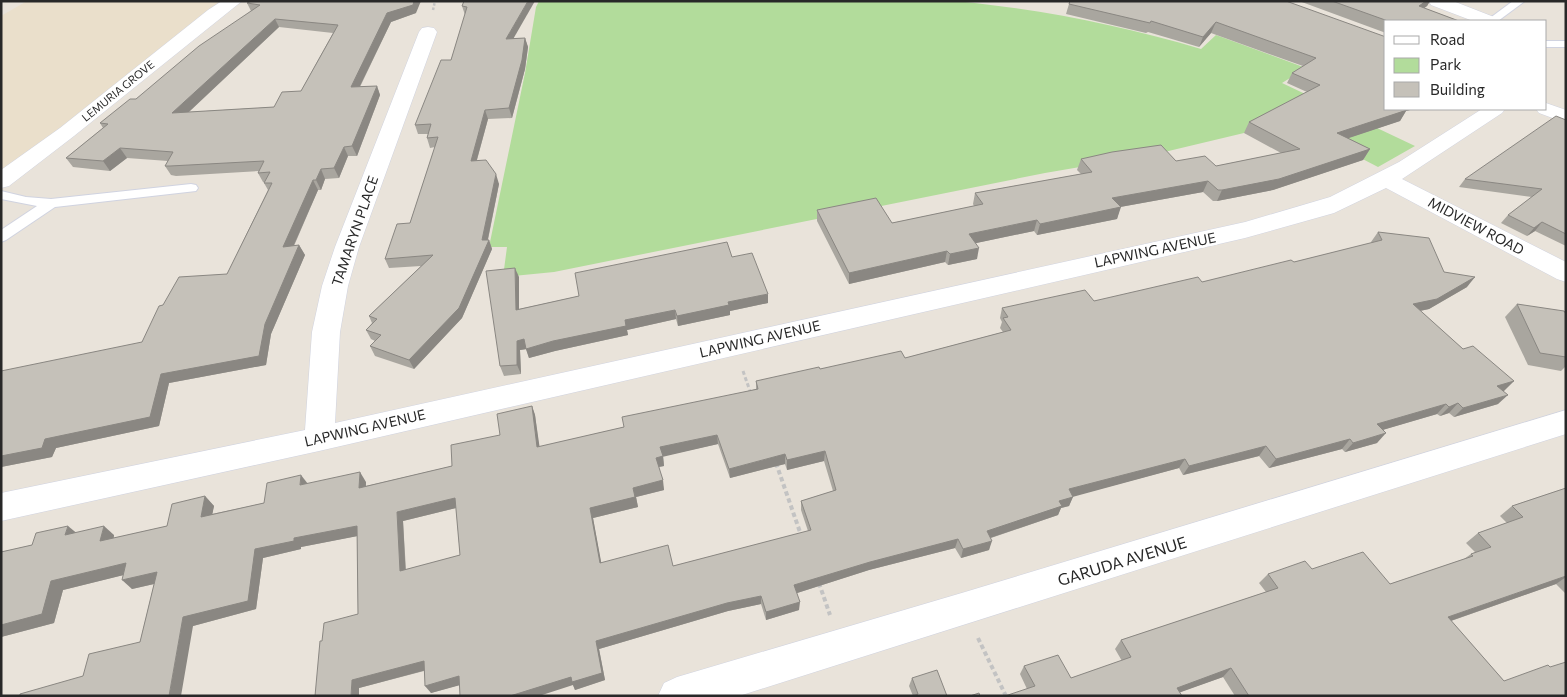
<svg xmlns="http://www.w3.org/2000/svg" width="1567" height="697" viewBox="0 0 1567 697" font-family="Commissioner,sans-serif">
  <rect width="100%" height="100%" fill="#e9e3da"/>
  <polygon fill="#eadfcb" points="27,1 237,1 1,185 1,16"/>
  <path fill="#b2dc9b" d="M539 1H955C1039 9 1120 25 1201 49L1216 35 1306 68 1282 83 1415 146 1378 167 1278 115 1244 133 1156 154 1045 173 554 272 503 277 507 247H489L525 73 536 7Z"/>
  <g fill="none" stroke-linecap="round" stroke-linejoin="round">
    <defs>
      <g id="service">
        <polygon points="1513,1 1525,1 1498,21 1486,21"/>
        <rect x="1546" y="41" width="20" height="6"/>
        <polygon points="191,184 196,185 198,188 196,191 55,207 6,240 1,242 1,230 37,206 1,199 1,191 26,197 51,199"/>
      </g>
      <g id="minor">
        <polygon points="222,1 242,1 74,136 9,186 1,188 1,170 60,128 208,10"/>
        <polygon points="1429,1 1453,1 1494,17 1497,21 1473,21 1431,5"/>
        <polygon points="428,27 434,28 437,32 359,247 348,286 340,332 335,423 1245,222 1330,197 1399,162 1482,109 1505,109 1502,113 1402,179 1566,262 1566,282 1557,279 1386,188 1334,213 1245,238 319,451 1,521 1,493 305,430 312,332 322,286 335,247 419,32 422,28"/>
        <polygon points="1546,103 1566,110 1566,123 1539,113 1536,109 1546,109"/>
        <polygon points="1566,410 1566,434 739,696 658,696 664,683 677,677 965,592"/>
      </g>
    </defs>
    <use href="#service" stroke="#d0d3e0" stroke-width="2"/>
    <use href="#minor" stroke="#d0d3e0" stroke-width="1"/>
    <polyline stroke="#c3c3c3" stroke-width="2.5" stroke-dasharray="2.5 2" stroke-linecap="butt" points="433,10 435,1"/>
    <polyline stroke="#c3c3c3" stroke-width="3" stroke-dasharray="4 2.5" stroke-linecap="butt" points="743,371 751,394"/>
    <g stroke="#c3c3c3" stroke-width="4" stroke-dasharray="4.5 3" stroke-linecap="butt">
      <polyline points="776,463 801,535"/>
      <polyline points="819,583 830,615"/>
      <polyline points="978,638 1006,696"/>
    </g>
    <use href="#service" fill="#fff" fill-rule="evenodd"/>
    <use href="#minor" fill="#fff" fill-rule="evenodd"/>
  </g>
  <g fill="#a9a69f" fill-rule="evenodd">
    <polygon points="464,1 514,38 525,38 528,47 525,69 512,118 488,119 477,160 499,184 488,240 489,240 492,249 462,318 414,369 375,356 370,346 375,341 371,339 366,330 372,323 369,316 421,266 389,268 385,259 410,223 435,147 430,148 427,138 428,134 418,134 415,125 451,60 465,15 462,6"/>
    <polygon points="1286,1 1386,109 1414,109 1406,111 1400,121 1348,138 1370,149 1363,160 1273,190 1217,201 1213,201 1203,192 1120,207 1117,219 1037,235 1034,231 976,243 977,259 948,265 945,262 849,284 817,221 817,210 892,223 974,206 973,204 975,193 1081,174 1077,170 1081,159 1176,161 1216,166 1281,153 1244,133 1249,122 1307,92 1287,83 1292,73 1303,66 1211,33 1199,47 1148,32 1146,33 1066,14 1069,4"/>
    <polygon points="1299,1 1430,1 1427,6 1424,8 1459,21 1386,21 1386,33"/>
    <path d="M247 3 416 13 391 22 360 87 377 86 380 95 357 156H348L339 178 325 179 321 190H318L294 246 299 245 305 255 271 334 266 365 169 383 159 426 56 448 52 457 1 467 142 342 163 305 227 274 268 190 264 183 265 182H263L258 173 259 171 176 176 171 175 165 166 168 161 127 158 110 171 73 167 66 158 103 128 100 123 136 99 251 11ZM279 27 333 33 301 91 274 107 189 112Z"/>
    <polygon points="1566,120 1566,246 1535,231 1527,236 1501,223 1508,215 1532,197 1459,187 1465,179"/>
    <path d="M1378 232 1444 272 1467 287 1429 309 1420 311 1463 349 1514 381 1503 391 1498 404 1454 417 1449 413 1440 416 1437 414 1382 430 1377 443 1345 452 1342 449 1269 468 1259 456 1183 475 1179 468 1073 496 1069 506 1061 508 1058 515 991 538 989 550 961 558 955 548 869 570 797 593 799 610 766 620 761 604 728 611 599 649 605 680 575 690 573 685H459L431 693 424 671 359 688 322 641 358 614 357 536 301 547V549L263 558 256 609 193 626 83 676 140 642 154 584 132 589 123 575 63 590 54 623 1 637V552L32 545 76 533 114 535V538L167 526 205 496 214 506 212 514 264 503 308 484 366 482V486L452 466 500 435 532 406 535 415 539 447 624 427 756 389V381L820 369 905 358 1003 332 1000 328 1002 322 1000 318 1002 308 1094 301 1202 282 1294 262 1372 243 1371 242ZM718 444 730 478 785 464 787 470 824 461 833 491 801 501V510L808 531 673 566 601 563 593 518 638 507 636 497 664 490 659 467 664 466 663 456ZM456 508 460 555 406 570 403 521Z"/>
    <polygon points="732,257 768,303 730,311 730,315 678,326 676,319 627,330 628,335 555,351 529,358 526,349 520,350 521,374 504,376 500,366 519,277 519,309 579,296"/>
    <polygon points="1517,304 1566,314 1566,366 1561,371 1528,365 1505,317"/>
    <polygon points="1566,488 1566,594 1556,584 1451,621 1504,681 1566,696 1235,696 1223,677 1180,692 1027,689 1020,674 1024,666 1071,678 1122,661 1115,649 1121,640 1266,592 1259,583 1268,574 1312,569 1390,584 1464,559 1471,554 1475,552 1466,543 1478,533 1507,523 1500,516 1512,506"/>
    <polygon points="912,678 947,696 913,696 909,686"/>
  </g>
  <g fill="#8a8782">
    <polygon points="414,1 421,1 416,13 391,22 355,96 351,87 387,13"/>
    <polygon points="528,1 535,1 508,48 506,39"/>
    <polygon points="1426,1 1430,1 1427,6 1413,16 1419,6"/>
    <polygon points="275,19 279,27 178,122 172,113"/>
    <polygon points="1216,22 1211,33 1199,47 1203,37"/>
    <polygon points="525,38 528,47 525,69 512,118 509,108"/>
    <polygon points="377,86 380,95 357,156 352,146"/>
    <polygon points="1397,109 1414,109 1406,111 1400,121 1331,144 1337,133"/>
    <polygon points="485,110 488,119 474,170 471,161"/>
    <polygon points="344,147 348,156 339,178 334,168"/>
    <polygon points="120,148 127,158 110,171 103,161"/>
    <polygon points="1370,149 1363,160 1273,190 1217,201 1222,190"/>
    <polygon points="321,169 325,179 321,190 316,180"/>
    <polygon points="496,174 499,184 487,243 489,240 492,249 462,318 414,369 409,360 482,240"/>
    <polygon points="313,180 318,190 289,256 283,247"/>
    <polygon points="1208,181 1203,192 1109,209 1112,198"/>
    <polygon points="1121,207 1117,219 1037,235 1040,224"/>
    <polygon points="1037,220 1034,231 967,245 969,234"/>
    <polygon points="1542,222 1535,231 1527,236 1534,228"/>
    <polygon points="299,245 305,255 271,334 266,365 169,383 159,426 56,448 52,457 1,467 1,456 45,439 161,374 265,324"/>
    <polygon points="979,248 977,259 948,265 950,254"/>
    <polygon points="947,251 945,262 849,284 849,273"/>
    <polygon points="515,268 519,277 519,319 516,310"/>
    <polygon points="1475,277 1467,287 1429,309 1405,314 1413,304"/>
    <polygon points="768,294 768,303 730,311 730,315 678,326 677,316 728,302"/>
    <polygon points="675,310 676,319 627,330 628,335 555,351 529,358 526,349 625,320"/>
    <polygon points="524,339 527,349 520,350 521,374 517,365 517,341"/>
    <polygon points="1514,381 1504,391 1488,396 1497,386"/>
    <polygon points="1508,395 1498,404 1454,417 1463,408"/>
    <polygon points="1458,403 1449,413 1440,416 1449,407"/>
    <polygon points="1446,404 1437,414 1369,434 1377,424"/>
    <polygon points="532,406 535,415 541,457 537,447"/>
    <polygon points="1386,433 1377,443 1345,452 1353,443"/>
    <polygon points="717,435 718,444 662,457 660,447"/>
    <polygon points="1350,439 1342,449 1269,468 1276,459"/>
    <polygon points="1266,446 1259,456 1183,475 1189,466"/>
    <polygon points="825,451 824,461 787,470 787,460"/>
    <polygon points="785,454 785,464 730,478 729,469"/>
    <polygon points="663,456 664,466 658,467 656,458"/>
    <polygon points="1185,459 1179,468 1065,499 1069,489"/>
    <polygon points="360,472 366,482 365,497 359,488"/>
    <polygon points="301,475 308,484 300,485"/>
    <polygon points="663,480 664,490 636,497 638,507 593,518 603,572 600,563 590,508 633,488"/>
    <polygon points="205,496 214,506 210,526 201,517"/>
    <polygon points="1073,497 1069,506 1061,508 1058,515 984,540 987,531 1059,501"/>
    <polygon points="455,498 460,507 403,521 406,580 400,571 397,512"/>
    <polygon points="68,526 79,535 65,535"/>
    <polygon points="104,526 114,535 111,550 100,541"/>
    <polygon points="357,526 363,535 301,547 301,549 263,558 256,609 193,626 181,696 169,696 183,617 255,549 294,538"/>
    <polygon points="958,539 955,548 869,570 794,594 794,585 870,562"/>
    <polygon points="992,541 989,550 961,558 963,549"/>
    <polygon points="126,563 136,572 63,590 54,623 1,637 1,625 51,581"/>
    <polygon points="157,572 167,581 132,589 122,580"/>
    <polygon points="1566,576 1566,577 1556,584 1436,626 1448,617"/>
    <polygon points="761,596 761,604 728,611 599,649 605,680 575,690 573,685 539,696 510,696 596,641 727,603"/>
    <polygon points="800,602 799,610 766,620 766,612"/>
    <polygon points="424,661 430,669 359,688 359,696 351,696 352,680"/>
    <polygon points="1231,668 1223,677 1170,696 1177,688"/>
    <polygon points="459,676 464,684 431,693 425,686"/>
  </g>
  <g fill="#c5c1b9" stroke="#8a8782" fill-rule="evenodd">
    <path d="M252 1H414L413 5 387 13 351 87 377 86 352 146 344 147 334 168 321 169 316 180H313L283 247 299 245 265 324 259 356 161 374 150 417 45 439 42 448 1 456V371L142 342 159 306 163 305 179 277 227 274 272 183H264L270 172 258 173 264 161 170 166H165L173 152 120 148 103 161 66 158 108 124 100 123 130 99H136L199 46 260 5 247 3ZM275 19 338 25 301 91 282 92 274 107 172 113Z"/>
    <polygon points="464,1 528,1 506,39 525,38 522,60 509,108 485,110 471,161 486,160 496,174 482,240 489,240 459,308 409,360 370,346 381,335 366,330 377,319 369,316 433,255 385,259 397,224 410,223 438,137 427,138 431,124 415,125 441,60 451,60 467,7 462,6"/>
    <polygon points="1070,1 1286,1 1386,37 1386,109 1405,109 1407,110 1337,133 1370,149 1279,179 1222,190 1218,190 1208,181 1112,198 1121,207 1040,224 1037,220 969,234 979,248 950,254 947,251 849,273 817,210 876,198 892,223 983,204 975,193 1092,172 1081,159 1112,152 1161,145 1176,161 1205,156 1216,166 1300,149 1249,122 1320,85 1292,73 1316,58 1216,22 1203,37 1151,21 1150,23 1069,4"/>
    <polygon points="1332,1 1426,1 1419,6 1459,21 1388,21"/>
    <polygon points="1556,116 1566,120 1566,234 1542,222 1534,228 1508,215 1542,189 1465,179"/>
    <path d="M1378 232 1429 238 1444 272 1475 277 1437 299 1413 304 1463 349 1473 346 1514 381 1497 386 1508 395 1463 408 1458 403 1449 407 1446 404 1377 424 1386 433 1353 443 1350 439 1276 459 1266 446 1189 466 1185 459 1069 489 1073 497 1059 501 1062 506 987 531 992 541 963 549 958 539 870 562 794 585 800 602 766 612 761 596 727 603 596 641 602 673 572 682 571 677 510 696H460L459 676 425 686 424 661 352 680 351 696H315L320 641H322L324 623 358 614 357 526 294 538V541L255 549 248 601 183 617 169 696H20V694L83 676 89 654 140 642 157 572 122 580 126 563 51 581 42 614 1 625V552L32 545 36 533 68 526 65 535 104 526 100 541 167 526 172 504 205 496 201 517 264 503 267 483 301 475 300 485 360 472 359 488 452 466 451 445 500 435 497 414 532 406 537 447 624 427 622 417 758 389 756 381 819 367 820 369 901 351 905 358 1011 330 1003 318 1008 317 1002 308 1085 290 1094 301 1198 277 1202 282 1291 260 1294 262 1382 240ZM717 435 729 469 785 454 787 460 825 451 836 490 801 501 811 530 673 566 668 545 600 563 590 508 635 497 633 488 663 480 656 458 663 456 660 447ZM455 498 460 555 400 571 397 512Z"/>
    <polygon points="727,242 732,257 752,253 768,294 728,302 729,305 677,316 675,310 625,320 626,326 553,341 526,349 524,339 517,341 517,365 500,366 486,271 515,268 516,310 579,296 575,273"/>
    <polygon points="1517,304 1564,311 1566,314 1566,357 1540,353"/>
    <polygon points="1566,488 1566,576 1448,617 1504,681 1548,665 1550,667 1566,662 1566,696 1249,696 1231,668 1177,688 1182,696 1005,696 1035,686 1024,666 1058,655 1071,678 1131,657 1121,640 1278,588 1268,574 1305,561 1312,569 1363,552 1390,584 1473,556 1471,554 1491,547 1478,533 1523,517 1512,506"/>
    <polygon points="937,670 947,696 914,696 918,694 912,678"/>
    <polygon points="979,693 980,696 970,696"/>
  </g>
  <g text-anchor="middle" stroke-width="5" stroke-linejoin="round" paint-order="stroke">
    <g font-size="11" fill="#282828" stroke="#fff">
      <text transform="translate(118 91) rotate(-39)" y="4">LEMURIA GROVE</text>
    </g>
    <g font-size="14" fill="#282828" stroke="#fff">
      <text transform="translate(1476 226) rotate(28)" y="5">MIDVIEW ROAD</text>
      <text transform="translate(355 231) rotate(-71)" y="5">TAMARYN PLACE</text>
      <text transform="translate(1155 250) rotate(-12)" y="5">LAPWING AVENUE</text>
      <text transform="translate(760 339) rotate(-13)" y="5">LAPWING AVENUE</text>
      <text transform="translate(365 428) rotate(-13)" y="5">LAPWING AVENUE</text>
    </g>
    <g font-size="16" fill="#282828" stroke="#fff">
      <text transform="translate(1122 561) rotate(-17)" y="6">GARUDA AVENUE</text>
    </g>
  </g>
  <rect width="1567" height="697" fill="none" stroke="#282828" stroke-width="5"/>
  <rect x="1384" y="20" width="162" height="90" fill="#ffffff" stroke="#a9a9a9"/>
  <rect x="1394" y="36" width="25" height="8" fill="#ffffff" stroke="#a9a9a9"/>
  <text x="1430" y="45" font-size="15" fill="#282828">Road</text>
  <rect x="1394" y="58" width="25" height="15" fill="#b2dc9b" stroke="#a9a9a9"/>
  <text x="1430" y="70" font-size="15" fill="#282828">Park</text>
  <rect x="1394" y="82" width="25" height="15" fill="#c5c1b9" stroke="#a9a9a9"/>
  <text x="1430" y="95" font-size="15" fill="#282828">Building</text>
</svg>
